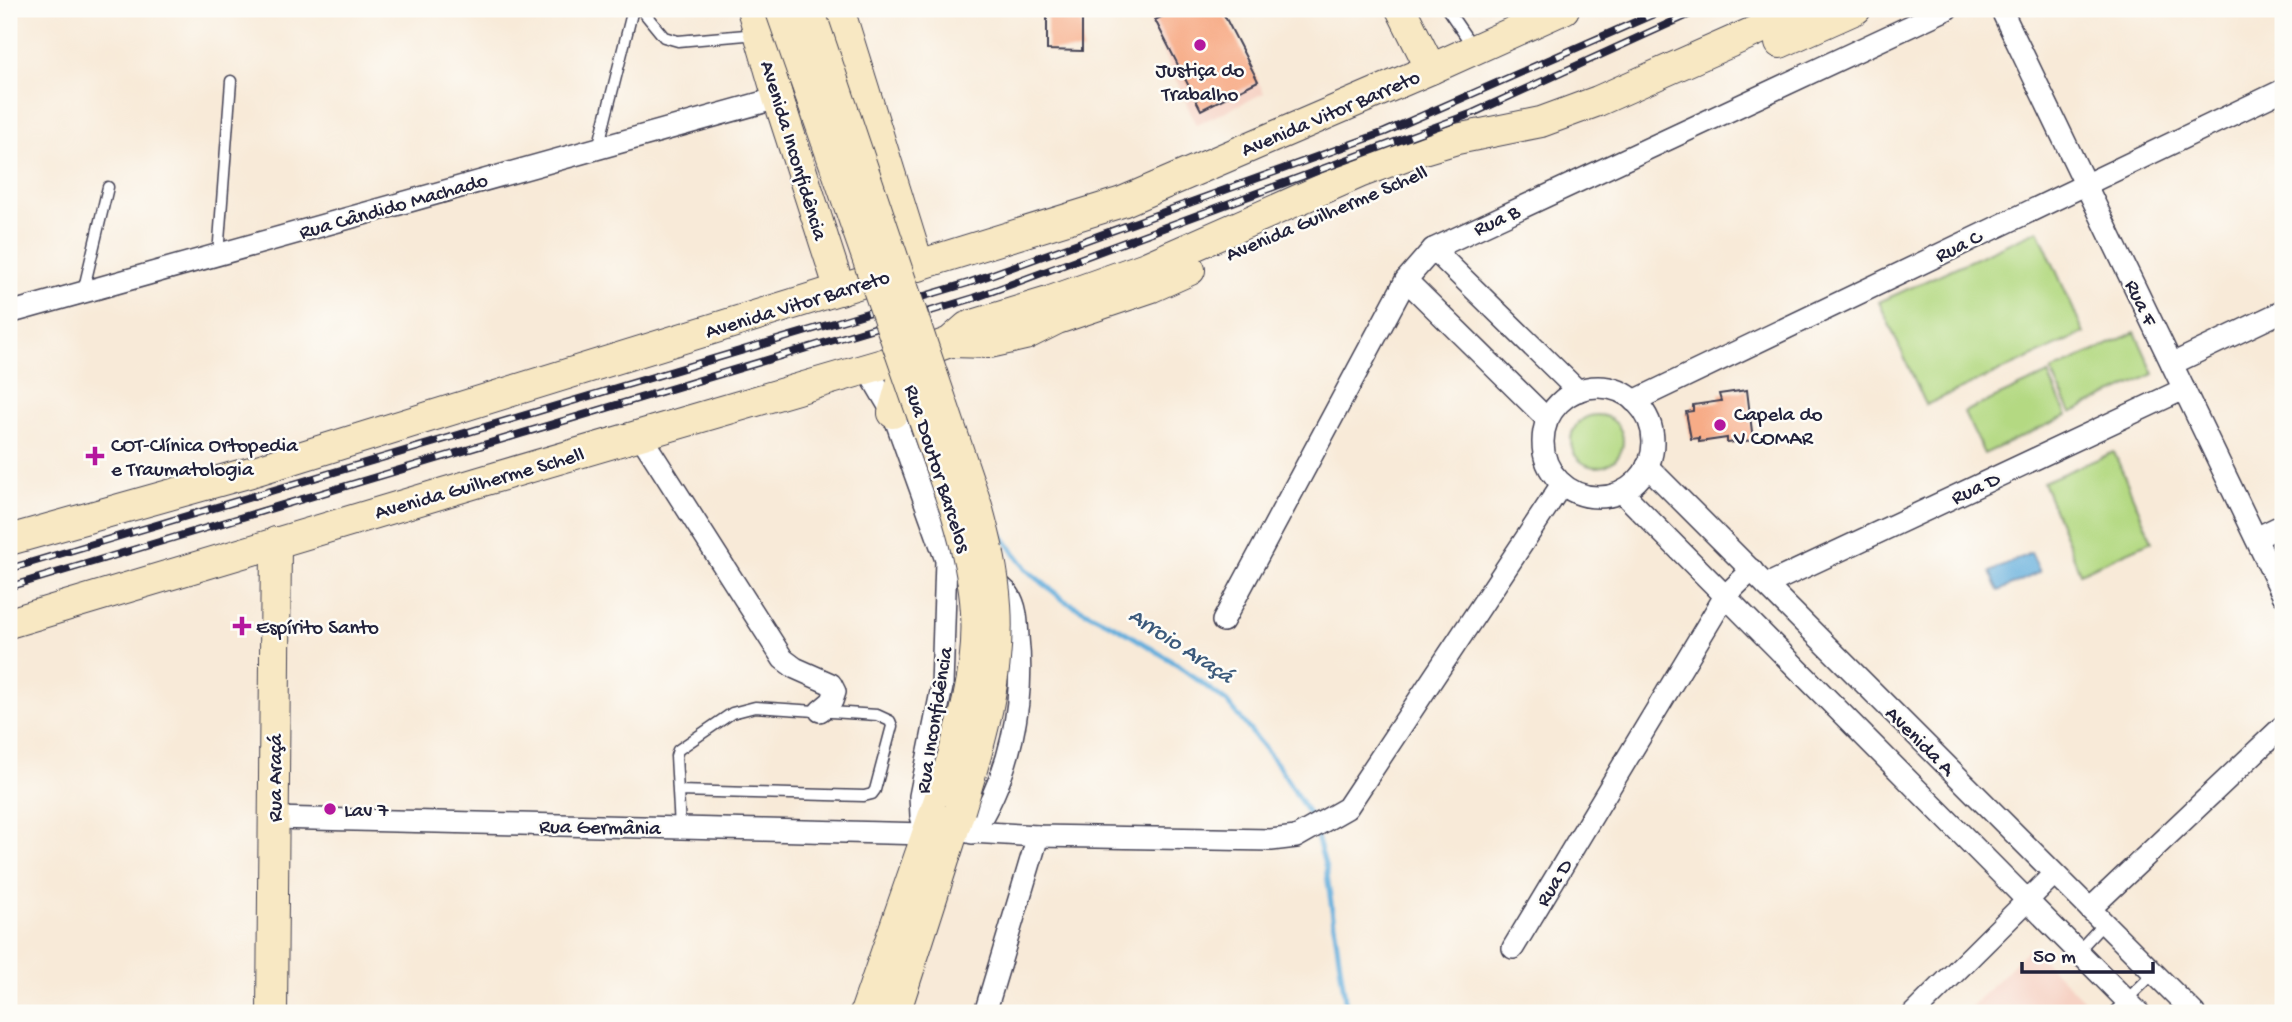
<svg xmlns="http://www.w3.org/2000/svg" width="2292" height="1022" viewBox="0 0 2292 1022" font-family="'Gochi Hand',sans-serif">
  <rect width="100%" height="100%" fill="#fdfcf7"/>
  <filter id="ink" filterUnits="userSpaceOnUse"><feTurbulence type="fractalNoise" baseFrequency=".0143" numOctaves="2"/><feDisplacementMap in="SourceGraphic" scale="14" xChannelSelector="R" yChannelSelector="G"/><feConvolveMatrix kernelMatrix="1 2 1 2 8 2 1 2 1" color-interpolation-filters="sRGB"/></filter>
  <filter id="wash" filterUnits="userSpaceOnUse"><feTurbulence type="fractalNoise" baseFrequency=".00686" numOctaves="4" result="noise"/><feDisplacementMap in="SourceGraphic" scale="28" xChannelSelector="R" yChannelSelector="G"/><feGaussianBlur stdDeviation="1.57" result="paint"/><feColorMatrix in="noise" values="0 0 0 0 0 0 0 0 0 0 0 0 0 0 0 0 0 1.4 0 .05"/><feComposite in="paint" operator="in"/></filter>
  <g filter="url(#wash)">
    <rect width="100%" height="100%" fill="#f8ead8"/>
    <g fill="#f6d2c4">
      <polygon points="1145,9 1221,9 1264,93 1196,125"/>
      <polygon points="2030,947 2097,1013 1965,1013"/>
    </g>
    <g fill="#b4d982" stroke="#6b7e5e" stroke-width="2">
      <polygon points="2038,230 2084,333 1926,405 1879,302"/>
      <polygon points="2135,332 2154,374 2071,413 2051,371"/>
      <polygon points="2048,374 2067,416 1984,454 1964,412"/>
      <circle cx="1597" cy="441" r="26"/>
      <polygon points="2114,452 2152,541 2080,573 2043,482"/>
    </g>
    <polygon fill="#63aedc" stroke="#42688c" stroke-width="2" points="2031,553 2040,572 1999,591 1990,572"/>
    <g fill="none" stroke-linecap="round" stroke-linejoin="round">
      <g stroke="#63aedc" stroke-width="5">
        <polyline points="995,526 1027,570 1065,601 1122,630 1175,663 1227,702 1278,765 1313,821"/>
        <polyline points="1315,830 1326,868 1347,1013"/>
      </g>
    </g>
    <g id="blocks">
      <g fill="#f7ac87">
        <polygon points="1047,9 1082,9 1082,51 1047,50"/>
        <polygon points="1177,9 1221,9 1258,81 1201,110 1155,20"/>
        <polygon points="1747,390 1753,440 1727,443 1727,438 1699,442 1699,438 1691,439 1686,412 1693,411 1693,405 1721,401 1719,394"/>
      </g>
    </g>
  </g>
  <g filter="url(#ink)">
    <use href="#blocks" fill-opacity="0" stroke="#424053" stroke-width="2"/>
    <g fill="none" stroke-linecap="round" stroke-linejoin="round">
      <defs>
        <g id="lane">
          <polyline points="641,9 664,37 678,41 757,34"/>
          <polyline points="1447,9 1473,47"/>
          <polyline points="598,148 633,9"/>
          <polyline points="218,255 231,81"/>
          <polyline points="83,292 108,187"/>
          <polyline points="678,791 864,796 872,794 875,790 892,726 890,721 877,715 755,707 732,713 678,750 676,756 680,828"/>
          <polyline points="2078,951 2104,923"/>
          <polyline points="2113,1013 2154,973"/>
        </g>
        <g id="street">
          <polyline points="2001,9 2283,595"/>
          <polyline points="1433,249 1578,391"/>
          <polyline points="1406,280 1546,418"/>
          <polyline points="9,313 778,98"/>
          <polyline points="2172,364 2283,311"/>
          <circle cx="1598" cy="442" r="55"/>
          <polyline points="1634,401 2283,90"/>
          <polyline points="640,435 783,659 795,668 831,684 835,692 832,701 820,711"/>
          <polyline points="1647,466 2194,1013"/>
          <polyline points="1622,492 2139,1013"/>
          <polyline points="2256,538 2283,525"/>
          <polyline points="1766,585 2184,389"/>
          <polyline points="1223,621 1406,280 1433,249 1947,9"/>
          <polyline points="273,818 927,834 921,816 920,796 942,687 946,560 893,413 867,369"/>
          <polyline points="954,831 1038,836 1271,840 1296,837 1347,808 1562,484"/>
          <path d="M972 833C1010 777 1025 703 1018 637 1017 623 1017 607 1009 595 1005 589 998 585 993 580"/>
          <polyline points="2090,909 2283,726"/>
          <polyline points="1513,948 1725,596 1752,570"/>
          <polyline points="985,1013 1038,836"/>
          <polyline points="1914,1013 2054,874"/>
        </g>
        <g id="secondary">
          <polyline points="752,9 778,98 840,290"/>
          <polyline points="839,9 919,266"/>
          <polyline points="1401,9 1431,69"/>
          <polyline points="1780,43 1856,9"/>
          <polyline points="950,342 990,343 1025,335 1057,319 1152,287 1190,270"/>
          <polyline points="893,413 909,356"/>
          <polyline points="9,540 251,472 1122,202 1431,69 1564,9"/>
          <polyline points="9,623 483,481 917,354 950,342 967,327 976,324 1048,302 1146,267 1359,173 1417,151 1457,139 1541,122 1598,101 1805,9"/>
          <polyline points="272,1013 276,542"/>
          <polyline points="865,1013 942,791"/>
          <polyline points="895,1013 960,810"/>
        </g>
      </defs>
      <use href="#lane" stroke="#424053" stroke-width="13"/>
      <use href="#street" stroke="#424053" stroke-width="24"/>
      <use href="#secondary" stroke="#424053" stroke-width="32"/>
      <use href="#lane" stroke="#fff" stroke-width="10"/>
      <use href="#street" stroke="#fff" stroke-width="21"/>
      <use href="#secondary" stroke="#f8e8c3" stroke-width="30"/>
      <defs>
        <g id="rail">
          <polyline points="9,569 968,283 1385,132 1665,9"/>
          <polyline points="9,587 974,298 1473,113 1701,9"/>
        </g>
      </defs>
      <use href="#rail" stroke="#22223b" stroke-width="8"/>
      <use href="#rail" stroke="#fdfcf7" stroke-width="5" stroke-dasharray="16" stroke-linecap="butt"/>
      <defs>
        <g id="secondary-bridge">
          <path d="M809 9 977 506C986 539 994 571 996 605 1001 676 980 744 960 810"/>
          <path d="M781 11 956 512C966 545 974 578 976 612 980 673 960 734 942 791"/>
        </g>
      </defs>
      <use href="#secondary-bridge" stroke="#424053" stroke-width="32" stroke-linecap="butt"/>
      <use href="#secondary-bridge" stroke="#f8e8c3" stroke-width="30"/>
    </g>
  </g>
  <g fill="#b5179e" stroke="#fdfcf7" stroke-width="2.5">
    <circle cx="1200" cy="45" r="7"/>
    <circle cx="1720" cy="425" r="7"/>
    <path d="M91.5 445.5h7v7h7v7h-7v7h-7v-7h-7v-7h7z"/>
    <path d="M238.5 615.5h7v7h7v7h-7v7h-7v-7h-7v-7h7z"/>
    <circle cx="330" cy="809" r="7"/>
  </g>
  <g text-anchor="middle" stroke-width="5" stroke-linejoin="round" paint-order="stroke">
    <g font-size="21" fill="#22223b" stroke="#fdfcf7" text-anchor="start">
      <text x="1200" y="76" text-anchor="middle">Justiça do<tspan x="1200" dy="24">Trabalho</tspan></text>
      <text x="1734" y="420">Capela do<tspan x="1734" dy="24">V COMAR</tspan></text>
      <text x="111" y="451">COT-Clínica Ortopedia<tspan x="111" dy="24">e Traumatologia</tspan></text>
      <text x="256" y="633">Espírito Santo</text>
      <text x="344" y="816">Lav 7</text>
    </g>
    <g font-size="21" fill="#22223b" stroke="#fdfcf7">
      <text transform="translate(1330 112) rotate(-23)" y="7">Avenida Vitor Barreto</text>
      <text transform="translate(795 150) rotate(73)" y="7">Avenida Inconfidência</text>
      <text transform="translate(393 205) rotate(-16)" y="7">Rua Cândido Machado</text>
      <text transform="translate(1326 212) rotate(-23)" y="7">Avenida Guilherme Schell</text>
      <text transform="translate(1496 219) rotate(-25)" y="7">Rua B</text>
      <text transform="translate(1958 245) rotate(-26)" y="7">Rua C</text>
      <text transform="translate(2142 302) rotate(64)" y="7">Rua F</text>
      <text transform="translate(797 303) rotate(-17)" y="7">Avenida Vitor Barreto</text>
      <text transform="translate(939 468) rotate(72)" y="7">Rua Doutor Barcelos</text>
      <text transform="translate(479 482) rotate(-16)" y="7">Avenida Guilherme Schell</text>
      <text transform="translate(1975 487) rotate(-25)" y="7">Rua D</text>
      <text transform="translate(933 720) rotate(-81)" y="7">Rua Inconfidência</text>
      <text transform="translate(1921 740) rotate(45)" y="7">Avenida A</text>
      <text transform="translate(274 778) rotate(-90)" y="7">Rua Araçá</text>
      <text transform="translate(600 826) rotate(1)" y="7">Rua Germânia</text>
      <text transform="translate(1553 882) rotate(-59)" y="7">Rua D</text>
    </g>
    <g font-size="23" font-style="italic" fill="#3c5a7b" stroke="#fdfcf7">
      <text transform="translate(1182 644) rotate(33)" y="8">Arroio Araçá</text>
    </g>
  </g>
  <rect width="2292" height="1022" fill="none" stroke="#fdfcf7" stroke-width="35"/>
  <path d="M2022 962v10h131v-10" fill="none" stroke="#22223b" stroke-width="3.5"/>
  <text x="2033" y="962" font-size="21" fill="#22223b" stroke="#fdfcf7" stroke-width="5" paint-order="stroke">50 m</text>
</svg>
